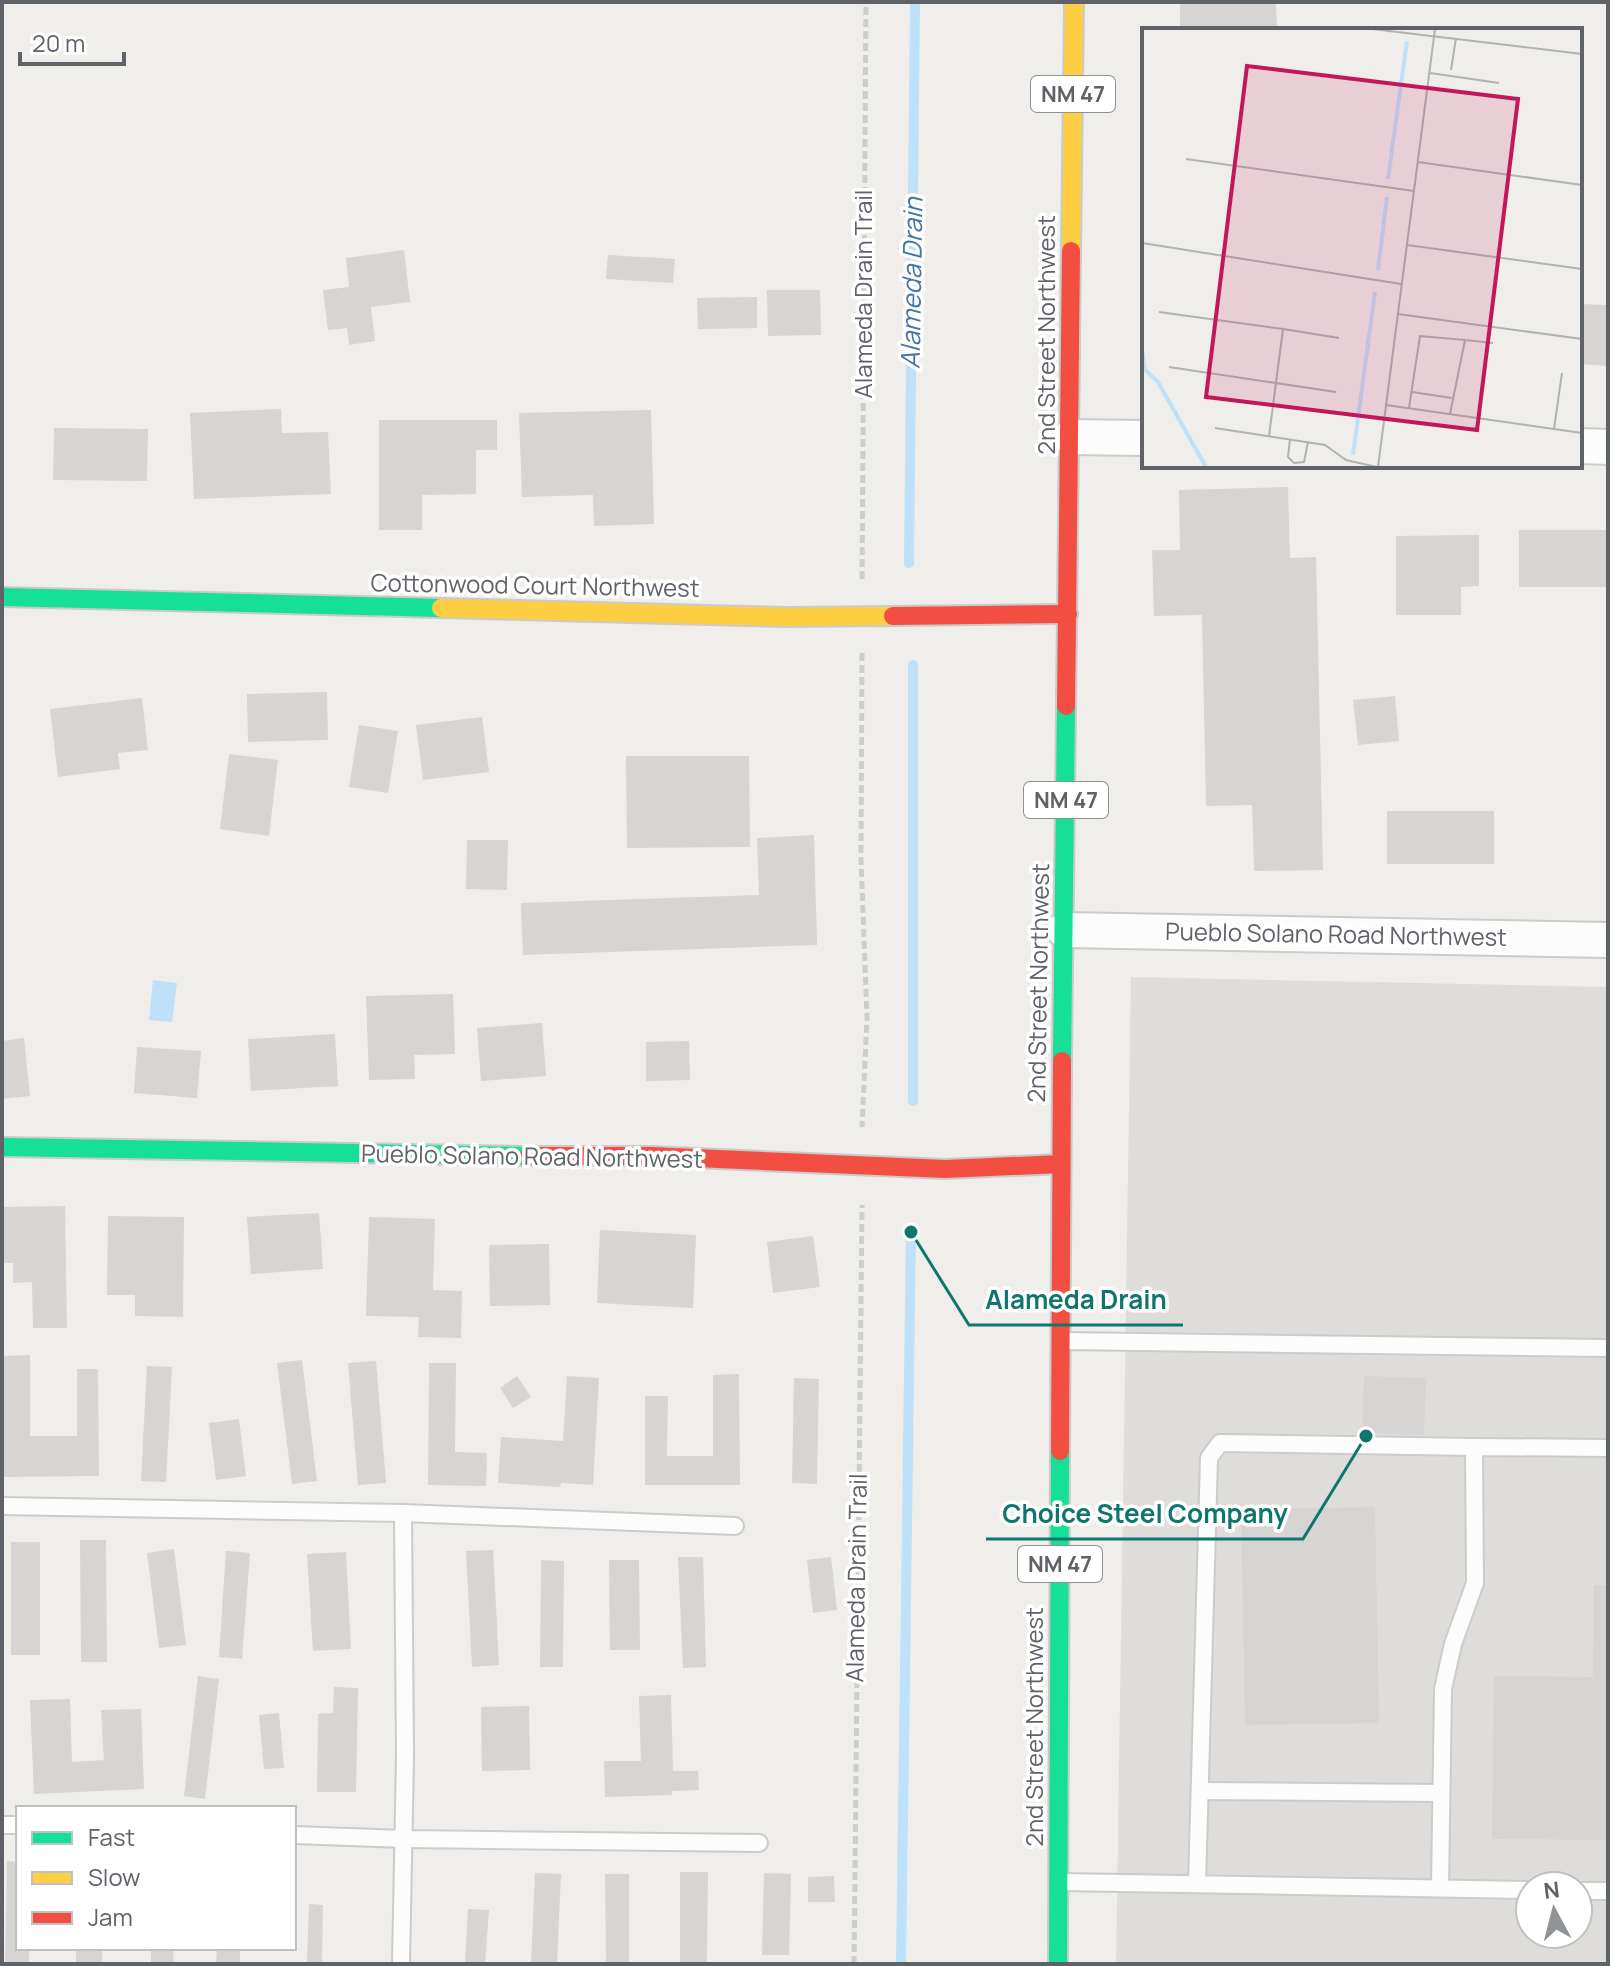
<svg xmlns="http://www.w3.org/2000/svg" width="1610" height="1966" viewBox="0 0 1610 1966" font-family="Manrope,sans-serif">
  <rect width="100%" height="100%" fill="#efeeea"/>
  <path fill="#dfddda" fill-rule="evenodd" d="M1131 977 1608 987V1964H1116ZM1530 1886H1578V1934H1530Z"/>
  <polygon fill="#bfe0f9" points="153,980 177,983 172,1022 149,1020"/>
  <g fill="none" stroke-linecap="round" stroke-linejoin="round">
    <g stroke="#bfe0f9" stroke-width="10">
      <polyline points="909,563 915,2"/>
      <polyline points="913,665 913,1101"/>
      <polyline points="901,1964 911,1232"/>
    </g>
  </g>
  <g fill="#d6d5d3">
    <polygon points="1180,2 1276,2 1277,30 1180,30"/>
    <polygon points="404,250 410,302 371,307 375,341 349,345 347,328 328,330 323,290 349,287 346,258"/>
    <polygon points="608,255 675,259 673,283 606,279"/>
    <polygon points="767,290 820,290 821,335 768,336"/>
    <polygon points="757,297 757,328 698,329 697,298"/>
    <polygon points="1580,304 1608,305 1608,366 1580,364"/>
    <polygon points="281,409 282,433 328,432 331,494 194,499 190,413"/>
    <polygon points="651,410 654,524 594,526 593,495 522,497 519,413"/>
    <polygon points="379,420 497,420 497,450 476,450 476,494 422,495 422,530 379,530"/>
    <polygon points="54,428 148,429 147,481 53,480"/>
    <polygon points="1288,487 1290,558 1316,557 1323,870 1254,871 1252,805 1206,806 1202,615 1154,616 1152,550 1180,550 1179,490"/>
    <rect x="1519" y="530" width="89" height="57"/>
    <polygon points="1479,535 1479,586 1461,587 1461,615 1396,615 1396,536"/>
    <polygon points="327,692 328,740 248,742 247,694"/>
    <polygon points="1395,696 1399,741 1358,745 1353,700"/>
    <polygon points="142,698 148,750 118,753 120,769 58,777 50,709"/>
    <polygon points="482,717 489,772 423,780 416,725"/>
    <polygon points="359,725 398,731 388,793 349,787"/>
    <polygon points="229,754 278,760 269,836 220,829"/>
    <polygon points="626,756 749,756 750,847 627,848"/>
    <rect x="1387" y="811" width="107" height="53"/>
    <polygon points="814,835 817,945 523,955 521,903 759,895 757,838"/>
    <polygon points="467,840 508,840 507,890 466,889"/>
    <polygon points="453,994 455,1054 414,1055 415,1079 369,1080 366,996"/>
    <polygon points="542,1023 546,1076 481,1081 477,1028"/>
    <polygon points="335,1034 338,1086 251,1091 248,1039"/>
    <polygon points="24,1038 30,1096 2,1099 2,1041"/>
    <polygon points="689,1041 690,1080 646,1081 646,1042"/>
    <polygon points="137,1047 201,1051 197,1098 134,1093"/>
    <polygon points="65,1206 67,1328 33,1328 32,1282 13,1283 13,1263 2,1263 2,1207"/>
    <polygon points="319,1213 323,1269 251,1274 247,1217"/>
    <polygon points="108,1216 184,1217 183,1317 135,1316 135,1295 107,1295"/>
    <polygon points="369,1217 435,1219 433,1290 462,1291 461,1338 418,1337 419,1317 366,1316"/>
    <polygon points="600,1230 696,1235 693,1308 597,1303"/>
    <polygon points="813,1236 820,1287 773,1293 767,1242"/>
    <polygon points="549,1244 550,1305 490,1306 489,1245"/>
    <polygon points="30,1355 30,1436 77,1436 77,1369 98,1369 99,1476 3,1477 2,1356"/>
    <polygon points="302,1360 317,1481 292,1484 277,1363"/>
    <polygon points="376,1361 386,1483 358,1485 348,1363"/>
    <polygon points="429,1363 456,1363 455,1452 487,1453 486,1486 428,1485"/>
    <polygon points="147,1366 172,1367 166,1482 141,1481"/>
    <polygon points="739,1374 740,1485 645,1485 645,1396 668,1396 667,1456 713,1456 713,1375"/>
    <polygon points="517,1376 531,1397 513,1408 500,1388"/>
    <polygon points="567,1376 599,1378 593,1485 561,1483 560,1487 498,1483 501,1437 563,1441"/>
    <polygon points="1364,1376 1426,1378 1424,1435 1362,1433"/>
    <polygon points="794,1378 819,1379 817,1484 792,1483"/>
    <polygon points="239,1419 246,1476 216,1480 209,1423"/>
    <polygon points="1375,1507 1379,1723 1245,1725 1241,1509"/>
    <polygon points="80,1540 106,1540 107,1662 81,1662"/>
    <rect x="11" y="1542" width="29" height="113"/>
    <polygon points="174,1549 186,1645 159,1648 147,1553"/>
    <polygon points="493,1550 499,1665 472,1667 466,1551"/>
    <polygon points="226,1551 250,1553 242,1659 219,1657"/>
    <polygon points="346,1552 351,1649 313,1651 307,1554"/>
    <polygon points="678,1557 703,1557 706,1667 683,1668"/>
    <polygon points="831,1557 837,1610 813,1613 807,1560"/>
    <polygon points="541,1560 564,1561 563,1667 540,1667"/>
    <polygon points="609,1560 639,1560 640,1650 610,1650"/>
    <polygon points="1594,1585 1608,1585 1608,1840 1492,1839 1494,1676 1593,1677"/>
    <polygon points="198,1676 219,1679 205,1799 184,1796"/>
    <polygon points="334,1687 358,1688 356,1792 317,1792 318,1714 333,1713"/>
    <polygon points="671,1695 673,1771 698,1771 699,1790 672,1791 672,1795 605,1797 604,1761 641,1761 639,1696"/>
    <polygon points="70,1699 72,1762 104,1760 101,1710 141,1709 144,1789 34,1794 30,1700"/>
    <polygon points="529,1706 530,1770 482,1771 481,1707"/>
    <polygon points="279,1713 284,1768 264,1769 259,1715"/>
    <polygon points="7,1861 18,1862 18,1948 29,1948 29,1964 5,1964"/>
    <polygon points="680,1872 708,1872 707,1964 680,1964"/>
    <polygon points="535,1873 561,1874 557,1964 531,1964"/>
    <polygon points="764,1873 791,1874 789,1955 762,1955"/>
    <polygon points="605,1874 629,1874 629,1964 606,1964"/>
    <polygon points="834,1876 835,1902 808,1902 808,1877"/>
    <polygon points="309,1904 323,1905 322,1963 307,1962"/>
    <polygon points="468,1909 489,1910 485,1964 465,1964"/>
    <rect x="76" y="1948" width="26" height="16"/>
    <polygon points="151,1948 173,1948 174,1964 151,1964"/>
    <polygon points="217,1948 240,1948 240,1964 216,1964"/>
  </g>
  <g fill="none" stroke-linecap="round" stroke-linejoin="round">
    <defs>
      <g id="lane">
        <polyline points="1062,1341 1608,1348"/>
        <polyline points="2,1506 403,1513"/>
        <polyline points="1200,1791 1441,1793"/>
        <polyline points="2,1825 18,1825"/>
        <polyline points="294,1835 404,1839 759,1843"/>
        <polyline points="1060,1882 1530,1890"/>
        <polyline points="1197,1884 1209,1458 1220,1443 1474,1447"/>
        <polyline points="1440,1888 1443,1689 1453,1644 1475,1583 1474,1447 1608,1448"/>
        <polyline points="1578,1891 1608,1891"/>
        <polyline points="401,1964 405,1756 403,1513 735,1526"/>
      </g>
      <g id="street">
        <polyline points="1070,437 1144,438"/>
        <polyline points="1580,446 1608,447"/>
        <polyline points="1064,930 1608,940"/>
      </g>
      <g id="fast">
        <polyline points="2,597 441,608"/>
        <polyline points="1062,1061 1066,706"/>
        <polyline points="2,1147 529,1156"/>
        <polyline points="1058,1964 1060,1451"/>
      </g>
      <g id="slow">
        <polyline points="1071,251 1074,2"/>
        <polyline points="441,608 786,617 893,616"/>
      </g>
      <g id="jam">
        <polyline points="893,616 1068,614"/>
        <polyline points="1066,706 1071,251"/>
        <polyline points="529,1156 650,1156 945,1169 1061,1164"/>
        <polyline points="1060,1451 1062,1061"/>
      </g>
    </defs>
    <use href="#lane" stroke="#cbcccc" stroke-width="20"/>
    <use href="#street" stroke="#cbcccc" stroke-width="38"/>
    <use href="#fast" stroke="#cacacb" stroke-width="22"/>
    <use href="#slow" stroke="#cacacb" stroke-width="22"/>
    <use href="#jam" stroke="#cacacb" stroke-width="22"/>
    <g stroke="#cacfcc" stroke-width="5" stroke-dasharray="8 4" stroke-linecap="butt">
      <polyline points="862,579 866,2"/>
      <polyline points="862,653 861,860 867,1018 862,1127"/>
      <polyline points="854,1964 862,1205"/>
    </g>
    <use href="#lane" stroke="#fdfcfc" stroke-width="16"/>
    <use href="#street" stroke="#fdfcfc" stroke-width="34"/>
    <use href="#fast" stroke="#16e098" stroke-width="18"/>
    <use href="#slow" stroke="#ffcf43" stroke-width="18"/>
    <use href="#jam" stroke="#f24e42" stroke-width="18"/>
  </g>
  <g text-anchor="middle" stroke-width="7" stroke-linejoin="round" paint-order="stroke">
    <g fill="#fff" stroke="#8f9295" stroke-width="2">
      <rect x="1031" y="76" width="84" height="36" rx="6"/>
      <rect x="1024" y="782" width="84" height="36" rx="6"/>
      <rect x="1018" y="1546" width="84" height="36" rx="6"/>
    </g>
    <g font-size="22" font-weight="bold" fill="#5f6368">
      <text x="1073" y="102">NM 47</text>
      <text x="1066" y="808">NM 47</text>
      <text x="1060" y="1572">NM 47</text>
    </g>
    <g font-size="24" fill="#5f6368" stroke="#fff">
      <text transform="translate(864 294) rotate(-90)" y="8">Alameda Drain Trail</text>
      <text transform="translate(1047 335) rotate(-90)" y="8">2nd Street Northwest</text>
      <text transform="translate(535 586) rotate(1)" y="8">Cottonwood Court Northwest</text>
      <text transform="translate(1336 935) rotate(1)" y="8">Pueblo Solano Road Northwest</text>
      <text transform="translate(1039 983) rotate(-89)" y="8">2nd Street Northwest</text>
      <text transform="translate(532 1157) rotate(1)" y="8">Pueblo Solano Road Northwest</text>
      <text transform="translate(857 1578) rotate(-89)" y="8">Alameda Drain Trail</text>
      <text transform="translate(1035 1727) rotate(-90)" y="8">2nd Street Northwest</text>
    </g>
    <g font-size="26" font-style="italic" fill="#4174aa" stroke="#fff">
      <text transform="translate(912 283) rotate(-89)" y="9">Alameda Drain</text>
    </g>
  </g>
  <g transform="translate(1142 28)">
    <rect width="440" height="440" fill="#efeeea"/>
    <path fill="none" stroke="#bfe0f9" stroke-width="4" d="M246 151 265 13M236 242 245 169M0 322 3 342 16 354 64 439M211 427 233 264"/>
    <path fill="none" stroke="#b1b2b2" stroke-width="2" d="M230 1 440 26M309 42 314 10M288 45 357 55M44 131 272 163M276 134 440 157M0 215 259 256M265 217 440 241M17 284 141 301M256 286 440 311M27 339 194 364M270 364 310 370M244 377 440 405M267 380 278 308 323 312M308 386 323 312 351 315M73 400 183 417 204 432 235 439M412 401 420 345M127 408 141 301 197 310M148 411 146 429 152 435 162 434 166 414M236 439 293 1"/>
    <path fill="#c2185b" fill-opacity="0.15" stroke="#c2185b" stroke-width="4" d="M105 38 376 71 335 402 64 369Z"/>
    <rect width="440" height="440" fill="none" stroke="#5f6368" stroke-width="4"/>
  </g>
  <path fill="none" stroke="#0f766e" stroke-width="3" d="M911 1232L969 1325H1183M1366 1436L1303 1539H986"/>
  <g fill="#0f766e" stroke="#fff" stroke-width="3">
    <circle cx="911" cy="1232" r="8"/>
    <circle cx="1366" cy="1436" r="8"/>
  </g>
  <g font-size="26" text-anchor="middle" font-weight="bold" fill="#0f766e" stroke="#fff" stroke-width="7" stroke-linejoin="round" paint-order="stroke">
    <text x="1076" y="1309">Alameda Drain</text>
    <text x="1145" y="1523">Choice Steel Company</text>
  </g>
  <rect width="1610" height="1966" fill="none" stroke="#5f6368" stroke-width="8"/>
  <rect x="16" y="1806" width="280" height="144" fill="#ffffff" stroke="#bfc1c3" stroke-width="2"/>
  <rect x="32" y="1832" width="40" height="12" fill="#16e098" stroke="#bfc1c3" stroke-width="2"/>
  <text x="88" y="1846" font-size="24" fill="#5f6368">Fast</text>
  <rect x="32" y="1872" width="40" height="12" fill="#ffcf43" stroke="#bfc1c3" stroke-width="2"/>
  <text x="88" y="1886" font-size="24" fill="#5f6368">Slow</text>
  <rect x="32" y="1912" width="40" height="12" fill="#f24e42" stroke="#bfc1c3" stroke-width="2"/>
  <text x="88" y="1926" font-size="24" fill="#5f6368">Jam</text>
  <g transform="translate(1554 1910) rotate(353)"><circle r="38" fill="#ffffff" stroke="#bfc1c3" stroke-width="2"/>
  <path d="M0-6L14 30L0 20L-14 30Z" fill="#919496"/>
  <text y="-12" font-size="22" font-weight="bold" text-anchor="middle" fill="#5f6368">N</text>
  </g>
  <path d="M20 52v12h104v-12" fill="none" stroke="#5f6368" stroke-width="4"/>
  <text x="32" y="52" font-size="24" fill="#5f6368" stroke="#ffffff" stroke-width="6" paint-order="stroke">20 m</text>
</svg>
